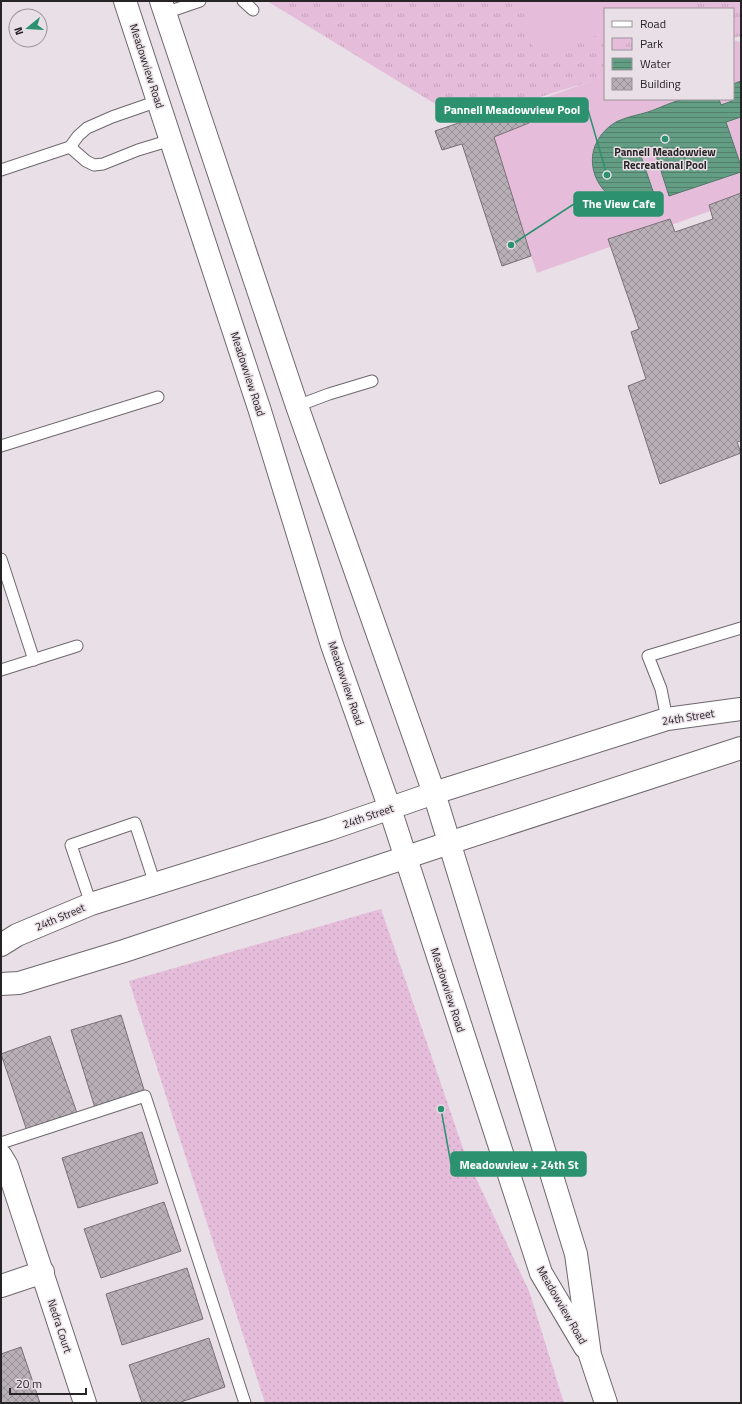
<svg xmlns="http://www.w3.org/2000/svg" width="742" height="1404" viewBox="0 0 742 1404" font-family="'Titillium Web',sans-serif">
  <defs>
    <pattern id="grass-dots" width="8" height="8" patternUnits="userSpaceOnUse"><rect width="8" height="8" fill="#e5bddb"/><path d="M2 2h.1M6 6h.1" fill="none" stroke="#c4a2bc" stroke-width="1.8" stroke-linecap="round"/></pattern>
    <pattern id="park-tufts" width="24" height="20" patternUnits="userSpaceOnUse"><rect width="24" height="20" fill="#e5bddb"/><path d="M3 7l-1-3M5 7V3M7 7l1-3M15 17l-1-3M17 17v-4M19 17l1-3" fill="none" stroke="#c4a2bc"/></pattern>
    <pattern id="water-rules" width="6" height="5" patternUnits="userSpaceOnUse"><rect width="6" height="5" fill="#639d84"/><path d="M0 2.5h6" fill="none" stroke="#52806c"/></pattern>
    <pattern id="building-cross-hatch" width="8" height="8" patternUnits="userSpaceOnUse"><rect width="8" height="8" fill="#b9b0b7"/><path d="M0 0l8 8M0 8l8-8" fill="none" stroke="#968f95"/></pattern>
  </defs>
  <rect width="100%" height="100%" fill="#e9dfe6"/>
  <polygon fill="url(#grass-dots)" points="381,909 466,1157 529,1291 564,1403 265,1403 129,981"/>
  <polygon fill="url(#park-tufts)" points="267,1 741,1 741,36 733,38 733,9 605,9 605,77 463,121"/>
  <g fill="#e5bddb">
    <polygon points="521,1 707,1 681,9 605,9 605,33 535,55"/>
    <polygon points="733,40 741,42 741,200 537,273 531,256 502,266 462,144 442,150 435,131 523,101 525,105 605,76 605,99 733,99"/>
  </g>
  <path fill="url(#water-rules)" stroke="#517968" d="M741 81V117L726 122 741 166V172L669 196 653 146 639 150 656 200C649 203 643 205 636 205 600 204 579 162 602 134 606 129 611 125 616 122 626 117 638 115 648 112 660 108 673 101 685 99 696 97 708 99 719 99L721 105 732 101 733 84Z"/>
  <g fill="url(#building-cross-hatch)" stroke="#797177">
    <polygon points="523,101 529,123 494,137 531,256 502,266 462,144 442,150 435,131"/>
    <polygon points="741,193 741,441 737,442 741,453 660,484 628,386 646,379 631,332 639,329 608,239 670,219 675,232 713,219 709,205"/>
    <polygon points="121,1015 145,1093 95,1108 71,1030"/>
    <polygon points="50,1036 77,1113 27,1131 1,1054"/>
    <polygon points="142,1132 158,1183 78,1208 62,1158"/>
    <polygon points="164,1202 181,1251 101,1278 84,1229"/>
    <polygon points="187,1268 203,1319 122,1345 106,1294"/>
    <polygon points="209,1338 225,1387 178,1403 142,1403 129,1365"/>
    <polygon points="21,1347 40,1403 1,1403 1,1354"/>
  </g>
  <g fill="none" stroke-linecap="round" stroke-linejoin="round">
    <defs>
      <g id="service">
        <polyline points="243,1 253,10"/>
        <polyline points="165,13 200,1"/>
        <polyline points="70,147 86,161 94,165 103,164 138,150 171,140"/>
        <polyline points="1,170 70,147 78,136 87,128 112,117 158,101"/>
        <polyline points="297,406 329,394 372,381"/>
        <polyline points="1,446 158,397"/>
        <polyline points="1,559 34,660"/>
        <polyline points="1,670 77,646"/>
        <polyline points="667,719 661,689 648,656 741,628"/>
        <polyline points="91,904 71,845 135,823 155,884"/>
        <polyline points="1,1143 145,1096 245,1403"/>
      </g>
      <g id="minor">
        <polyline points="1,1156 7,1166 85,1403"/>
        <polyline points="1,1286 43,1272"/>
      </g>
      <g id="tertiary">
        <polyline points="1,945 17,935 91,904 330,829 434,793 667,719 741,709"/>
        <polyline points="1,984 19,983 124,951 449,843 741,748"/>
      </g>
      <g id="secondary">
        <polyline points="125,1 260,411 332,645 390,809 541,1273 585,1347"/>
        <polyline points="161,1 297,406 434,793 576,1254 590,1355 606,1403"/>
      </g>
    </defs>
    <use href="#service" stroke="#6f676d" stroke-width="13"/>
    <use href="#minor" stroke="#6f676d" stroke-width="24"/>
    <use href="#tertiary" stroke="#6f676d" stroke-width="24"/>
    <use href="#secondary" stroke="#6f676d" stroke-width="24"/>
    <use href="#service" stroke="#fff" stroke-width="11"/>
    <use href="#minor" stroke="#fff" stroke-width="22"/>
    <use href="#tertiary" stroke="#fff" stroke-width="22"/>
    <use href="#secondary" stroke="#fff" stroke-width="22"/>
  </g>
  <circle fill="#2b916e" stroke="#e9dfe6" stroke-width="1.5" cx="665" cy="139" r="4"/>
  <g text-anchor="middle" stroke-width="3" stroke-linejoin="round" paint-order="stroke">
    <g font-size="11" fill="#272426" stroke="#e9dfe6">
      <text transform="translate(147 66) rotate(72)" y="4">Meadowview Road</text>
      <text transform="translate(248 374) rotate(72)" y="4">Meadowview Road</text>
      <text transform="translate(346 683) rotate(71)" y="4">Meadowview Road</text>
      <text transform="translate(688 717) rotate(-9)" y="4">24th Street</text>
      <text transform="translate(368 816) rotate(-19)" y="4">24th Street</text>
      <text transform="translate(60 917) rotate(-23)" y="4">24th Street</text>
      <text transform="translate(448 990) rotate(72)" y="4">Meadowview Road</text>
      <text transform="translate(562 1305) rotate(60)" y="4">Meadowview Road</text>
      <text transform="translate(60 1326) rotate(72)" y="4">Nedra Court</text>
    </g>
    <g font-size="11" font-weight="bold" fill="#272426" stroke="#e9dfe6">
      <text x="665" y="156">Pannell Meadowview<tspan x="665" dy="13">Recreational Pool</tspan></text>
    </g>
  </g>
  <path fill="none" stroke="#2b916e" stroke-width="1.5" d="M607 175L588 110M511 245L574 204M441 1109L451 1164"/>
  <g fill="#2b916e" stroke="#e9dfe6" stroke-width="1.5">
    <circle cx="607" cy="175" r="4"/>
    <circle cx="511" cy="245" r="4"/>
    <circle cx="441" cy="1109" r="4"/>
  </g>
  <g fill="#2b916e" stroke="#2b916e" stroke-width="1.5">
    <rect x="436" y="98" width="152" height="24" rx="4"/>
    <rect x="574" y="192" width="89" height="24" rx="4"/>
    <rect x="451" y="1152" width="135" height="24" rx="4"/>
  </g>
  <g font-size="12" text-anchor="middle" font-weight="bold" fill="#fff">
    <text x="512" y="114">Pannell Meadowview Pool</text>
    <text x="619" y="208">The View Cafe</text>
    <text x="519" y="1169">Meadowview + 24th St</text>
  </g>
  <rect width="742" height="1404" fill="none" stroke="#272426" stroke-width="4"/>
  <rect x="604" y="8" width="130" height="92" fill="#e9dfe6" stroke="#9b9499"/>
  <rect x="612" y="21" width="20" height="6" fill="#ffffff" stroke="#9b9499"/>
  <text x="640" y="28" font-size="12" fill="#272426">Road</text>
  <rect x="612" y="38" width="20" height="12" fill="url(#park-tufts)" stroke="#9b9499"/>
  <text x="640" y="48" font-size="12" fill="#272426">Park</text>
  <rect x="612" y="58" width="20" height="12" fill="url(#water-rules)" stroke="#9b9499"/>
  <text x="640" y="68" font-size="12" fill="#272426">Water</text>
  <rect x="612" y="78" width="20" height="12" fill="url(#building-cross-hatch)" stroke="#9b9499"/>
  <text x="640" y="88" font-size="12" fill="#272426">Building</text>
  <g transform="translate(28 28) rotate(252)"><circle r="19" fill="#e9dfe6" stroke="#9b9499"/>
  <path d="M0-3L7 15L0 10L-7 15Z" fill="#2b916e"/>
  <text y="-6" font-size="11" font-weight="bold" text-anchor="middle" fill="#272426">N</text>
  </g>
  <path d="M10 1388v6h76v-6" fill="none" stroke="#272426" stroke-width="2"/>
  <text x="16" y="1388" font-size="12" fill="#272426" stroke="#e9dfe6" stroke-width="3" paint-order="stroke">20 m</text>
</svg>
